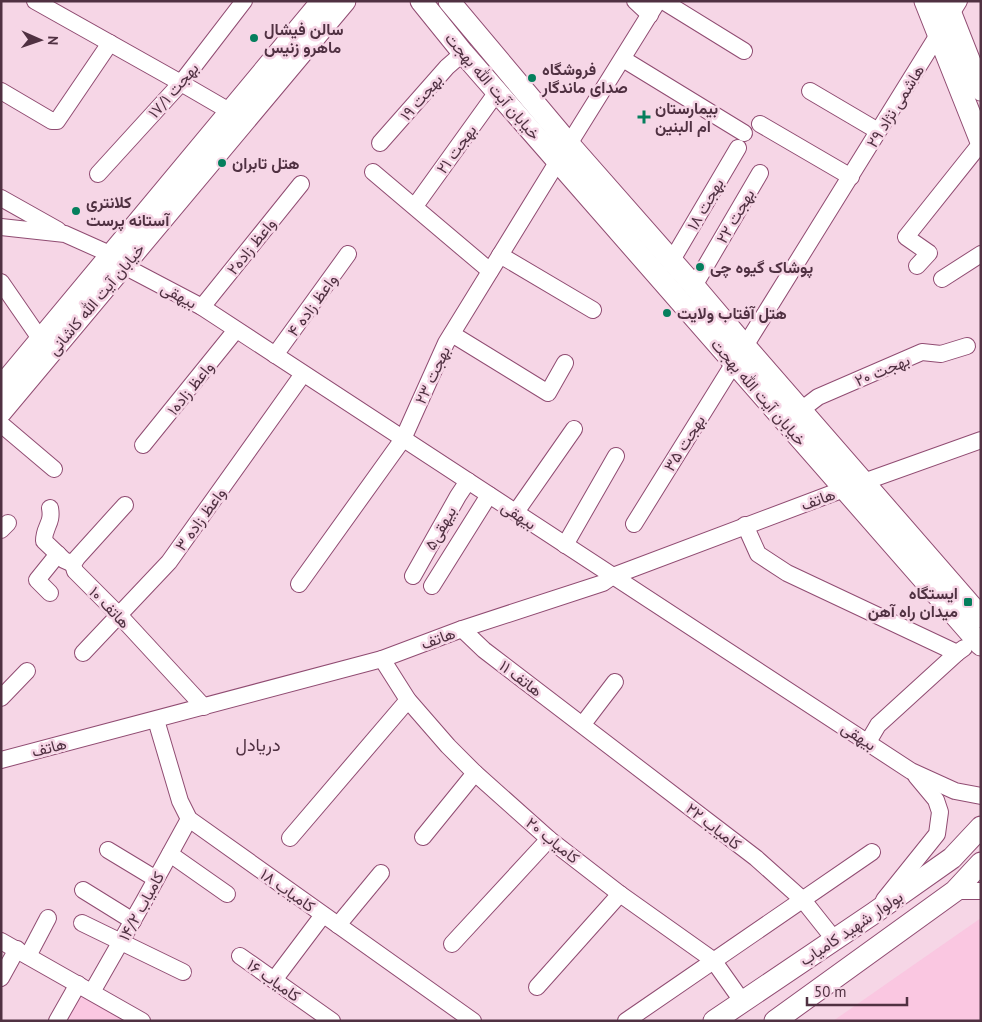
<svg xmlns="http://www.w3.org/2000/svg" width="982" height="1022" viewBox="0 0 982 1022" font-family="'PT Sans',Vazirmatn,sans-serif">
  <rect width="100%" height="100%" fill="#f6d6e6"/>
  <g fill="#fac7e1">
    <polygon points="981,918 981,1021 833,1021"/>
    <polygon points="81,991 134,1021 64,1021"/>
  </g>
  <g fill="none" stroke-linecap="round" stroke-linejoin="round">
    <defs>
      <g id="minor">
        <polyline points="35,1 181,83 231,112"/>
        <polyline points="635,1 650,15"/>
        <polyline points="663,1 744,51"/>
        <polyline points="623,59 744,133"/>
        <polyline points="1,91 52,121 57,121 110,43"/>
        <polyline points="810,91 878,131"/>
        <polyline points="760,124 851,177"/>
        <polyline points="380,143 447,67 463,53"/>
        <polyline points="569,144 658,1"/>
        <polyline points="373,172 490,271"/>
        <polyline points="98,174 181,83 244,1"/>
        <polyline points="1,198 58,230"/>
        <polyline points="415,206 497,92"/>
        <polyline points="1,227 65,234 112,255 124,266 202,307 911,771 955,791 981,796"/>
        <polyline points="500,255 593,310"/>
        <polyline points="672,260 738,148"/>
        <polyline points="917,266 929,253 906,237 981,143"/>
        <polyline points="942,279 981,254"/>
        <polyline points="1,282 41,340"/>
        <polyline points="694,286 760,173"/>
        <polyline points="202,307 301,184"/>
        <polyline points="452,334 548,393 565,363"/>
        <polyline points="745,346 959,1"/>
        <polyline points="275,355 348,254"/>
        <polyline points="801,410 818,397 922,352 941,354 967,346"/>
        <polyline points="1,424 54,469"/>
        <polyline points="143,445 236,330"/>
        <polyline points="125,505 77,558 73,564 75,571 120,616 204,707"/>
        <path d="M50 508C53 524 44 526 44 541L64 560 73 564"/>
        <polyline points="516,512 574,429"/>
        <polyline points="634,524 734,363"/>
        <polyline points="745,525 758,554 787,573 957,653"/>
        <polyline points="1,530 8,523"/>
        <polyline points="565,545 616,456"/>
        <polyline points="413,576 458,496 468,481"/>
        <polyline points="299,584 403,439 446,343 558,161"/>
        <polyline points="432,586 489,495"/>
        <polyline points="50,593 37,580 58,554"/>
        <polyline points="462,629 484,650 756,858 803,900 834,939"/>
        <polyline points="83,653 169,562 303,374"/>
        <polyline points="382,659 408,700 448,746 475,773 549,839 620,894 713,960 742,1001"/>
        <polyline points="1,698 27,671"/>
        <polyline points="156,720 180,801 189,819 473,1021"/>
        <polyline points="583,724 615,682"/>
        <polyline points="868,742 878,725 957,653 964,648"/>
        <polyline points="1,760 382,659 462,629 603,583 613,576 844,489 981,440"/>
        <polyline points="423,837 475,773"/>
        <polyline points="290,838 408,700"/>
        <polyline points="108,850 156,879"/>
        <polyline points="170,854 227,894"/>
        <polyline points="83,890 133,921"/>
        <polyline points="955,891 981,891"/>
        <polyline points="884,900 937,834 940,812 936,800 916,776"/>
        <polyline points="82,923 183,972"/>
        <polyline points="338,925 381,873"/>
        <polyline points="1,941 142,1021"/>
        <polyline points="452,944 549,839"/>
        <polyline points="28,956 48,918"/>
        <polyline points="240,956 332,1021"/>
        <polyline points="1,978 17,949"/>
        <polyline points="274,980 323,915"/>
        <polyline points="537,987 620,894"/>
        <polyline points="92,992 144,901 189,819"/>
        <polyline points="57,1021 78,984"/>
        <polyline points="626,1021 872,852"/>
      </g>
      <g id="major">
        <polyline points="421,1 463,53 981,645"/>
        <polyline points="449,1 569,144 694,286 745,346 981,617"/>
        <polyline points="925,1 981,142"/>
        <polyline points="946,1 981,90"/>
        <polyline points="1,387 322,1"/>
        <polyline points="1,412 345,1"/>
        <polyline points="714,1021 874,913 952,858 981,827"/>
        <polyline points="775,1021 955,891 981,863"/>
      </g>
    </defs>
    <use href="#minor" stroke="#904c72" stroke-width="18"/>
    <use href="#major" stroke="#904c72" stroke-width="23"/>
    <use href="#minor" stroke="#fff" stroke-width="16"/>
    <use href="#major" stroke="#fff" stroke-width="21"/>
  </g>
  <g fill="#057f5d" stroke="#f6d6e6" stroke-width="2">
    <circle cx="254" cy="38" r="5"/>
    <circle cx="532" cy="78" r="5"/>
    <path d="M641.5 109.5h5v5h5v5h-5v5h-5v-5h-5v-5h5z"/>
    <circle cx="222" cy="163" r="5"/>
    <circle cx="76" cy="211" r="5"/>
    <circle cx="700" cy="267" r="5"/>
    <circle cx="667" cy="313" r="5"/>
    <rect x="963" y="597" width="10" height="10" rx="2.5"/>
  </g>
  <g text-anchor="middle" stroke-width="5" stroke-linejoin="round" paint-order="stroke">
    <g font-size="16" font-weight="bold" fill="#503142" stroke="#f6d6e6" text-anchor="start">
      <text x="264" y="35">سالن فیشال<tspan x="264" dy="18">ماهرو زنیس</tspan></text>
      <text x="542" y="75">فروشگاه<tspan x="542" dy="18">صدای ماندگار</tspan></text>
      <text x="655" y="114">بیمارستان<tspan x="655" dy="18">ام البنین</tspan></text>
      <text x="232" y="169">هتل تابران</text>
      <text x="86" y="208">کلانتری<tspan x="86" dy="18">آستانه پرست</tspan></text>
      <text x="710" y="273">پوشاک گیوه چی</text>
      <text x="677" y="319">هتل آفتاب ولایت</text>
      <text x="958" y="599" text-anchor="end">ایستگاه<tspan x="958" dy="18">میدان راه آهن</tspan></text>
    </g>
    <g font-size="16" fill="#503142" stroke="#f6d6e6">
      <text transform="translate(493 86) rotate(49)" y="6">خیابان آیت الله بهجت</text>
      <text transform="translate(173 90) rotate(-49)" y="6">بهجت ۱۷/۱</text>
      <text transform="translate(421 97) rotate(-49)" y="6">بهجت ۱۹</text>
      <text transform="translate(895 106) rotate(-58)" y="6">هاشمی نژاد ۲۹</text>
      <text transform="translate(456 149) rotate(-54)" y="6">بهجت ۲۱</text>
      <text transform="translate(705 204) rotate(-60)" y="6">بهجت ۱۸</text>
      <text transform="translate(735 216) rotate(-60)" y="6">بهجت ۲۲</text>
      <text transform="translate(251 246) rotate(-51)" y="6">واعظ زاده۲</text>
      <text transform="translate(179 295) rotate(28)" y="6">بیهقی</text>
      <text transform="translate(96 299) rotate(-50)" y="6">خیابان آیت الله کاشانی</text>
      <text transform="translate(312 305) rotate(-54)" y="6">واعظ زاده ۴</text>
      <text transform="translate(882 370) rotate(-23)" y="6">بهجت ۲۰</text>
      <text transform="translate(432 375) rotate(-65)" y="6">بهجت ۲۳</text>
      <text transform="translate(190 388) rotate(-51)" y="6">واعظ زاده۱</text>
      <text transform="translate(759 392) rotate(49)" y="6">خیابان آیت الله بهجت</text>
      <text transform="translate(684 443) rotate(-58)" y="6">بهجت ۳۵</text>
      <text transform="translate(818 499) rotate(-20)" y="6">هاتف</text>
      <text transform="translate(519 515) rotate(33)" y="6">بیهقی</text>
      <text transform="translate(200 519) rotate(-54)" y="6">واعظ زاده ۳</text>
      <text transform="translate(440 528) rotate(-61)" y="6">بیهقی۵</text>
      <text transform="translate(110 607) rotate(46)" y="6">هاتف ۱۰</text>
      <text transform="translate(438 638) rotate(-20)" y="6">هاتف</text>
      <text transform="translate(521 678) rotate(37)" y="6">هاتف ۱۱</text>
      <text transform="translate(859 736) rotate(33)" y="6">بیهقی</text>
      <text transform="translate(49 747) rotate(-15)" y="6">هاتف</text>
      <text transform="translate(714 826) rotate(38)" y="6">کامیاب ۲۲</text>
      <text transform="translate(553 840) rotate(39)" y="6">کامیاب ۲۰</text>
      <text transform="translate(288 890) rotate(35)" y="6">کامیاب ۱۸</text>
      <text transform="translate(141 906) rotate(-61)" y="6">کامیاب ۱۴/۲</text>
      <text transform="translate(851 928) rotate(-34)" y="6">بولوار شهید کامیاب</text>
      <text transform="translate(274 980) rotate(35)" y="6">کامیاب ۱۶</text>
    </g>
    <g font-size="18" fill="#503142" stroke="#f6d6e6">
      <text x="258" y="751">دریادل</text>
    </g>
  </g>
  <rect width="982" height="1022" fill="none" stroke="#503142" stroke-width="5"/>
  <g transform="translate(40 40) rotate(92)" stroke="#f6d6e6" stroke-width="4" paint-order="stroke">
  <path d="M0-4L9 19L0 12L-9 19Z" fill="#503142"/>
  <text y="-8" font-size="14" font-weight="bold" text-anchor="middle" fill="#503142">N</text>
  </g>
  <path d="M807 997v8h100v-8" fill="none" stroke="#503142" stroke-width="2.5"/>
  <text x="814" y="997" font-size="15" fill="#503142" stroke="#f6d6e6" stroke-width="4" paint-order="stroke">50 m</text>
</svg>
